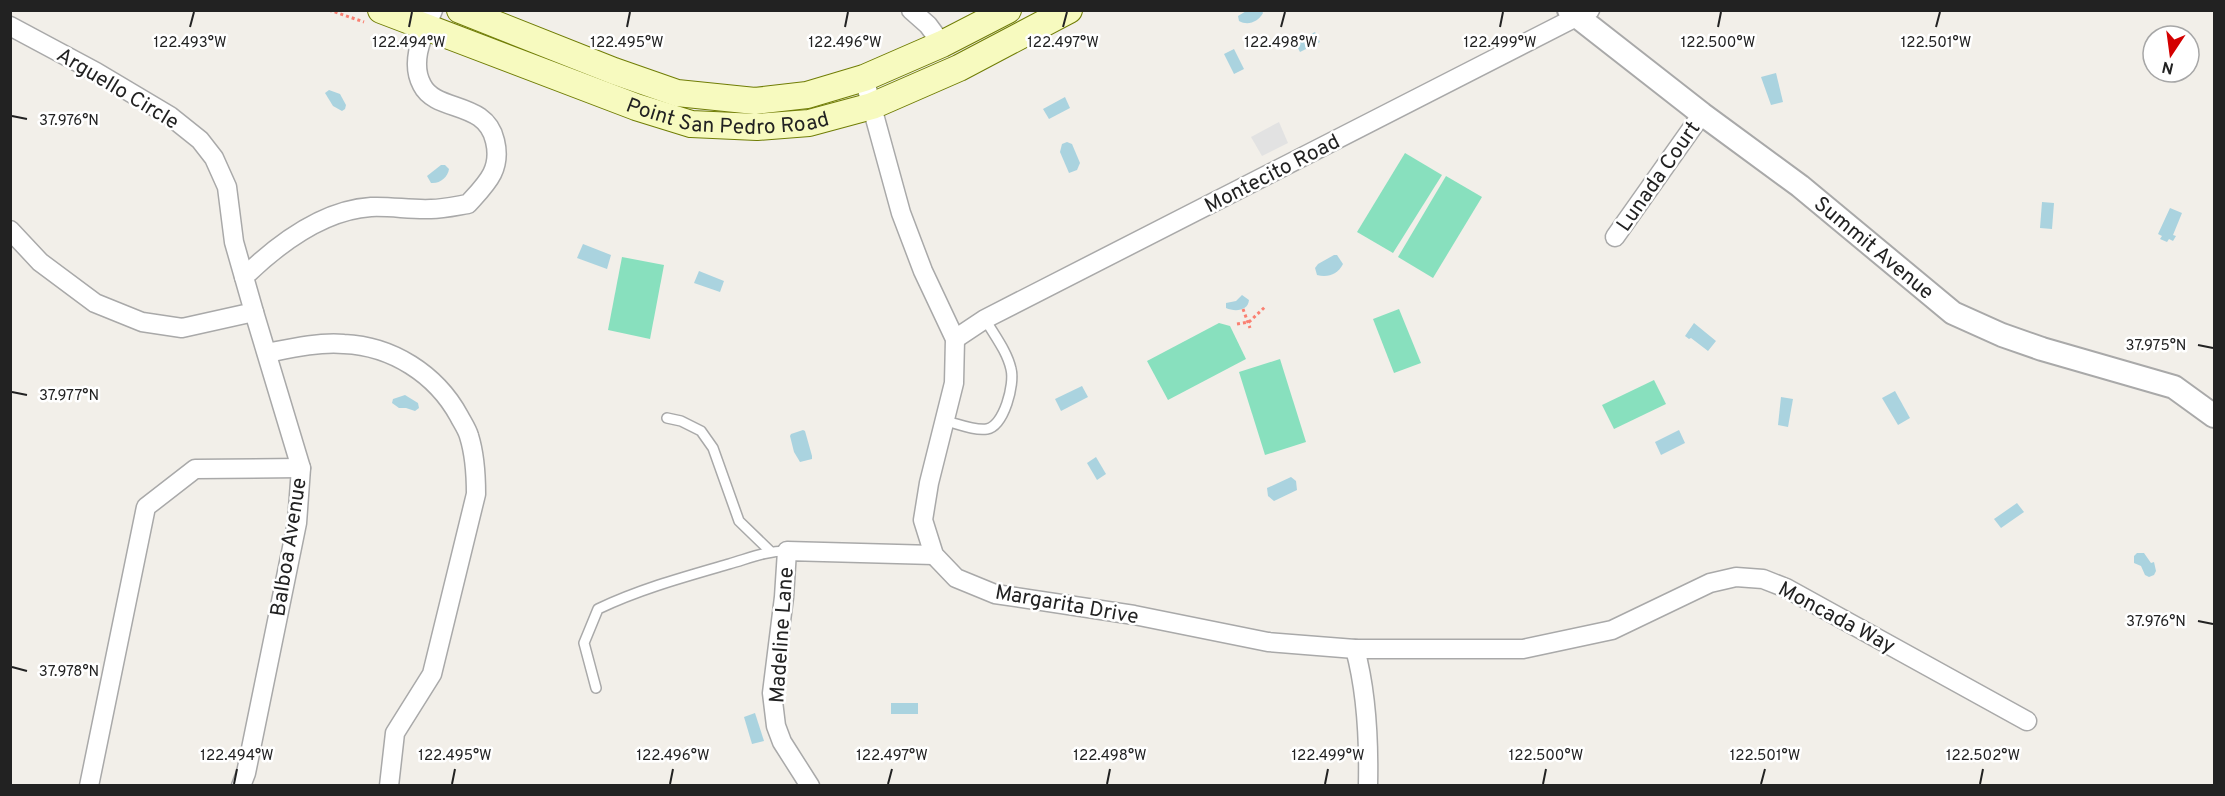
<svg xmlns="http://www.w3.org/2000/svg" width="2225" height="796" viewBox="0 0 2225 796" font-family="Overpass,sans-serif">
  <rect width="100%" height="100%" fill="#f2efe9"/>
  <g fill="#88e0be">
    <polygon points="1405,153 1442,175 1393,253 1357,232"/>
    <polygon points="1446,176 1482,197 1433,278 1398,257"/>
    <polygon points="622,257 664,265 650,339 608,330"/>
    <polygon points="1399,309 1421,363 1394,373 1373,319"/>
    <polygon points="1219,323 1230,326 1246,359 1168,400 1147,361"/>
    <polygon points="1280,359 1306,442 1265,455 1239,372"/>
    <polygon points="1654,380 1666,404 1614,429 1602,405"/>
  </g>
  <polygon fill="#e2e2e2" points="1279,122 1288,143 1262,156 1251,137"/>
  <g fill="#aad3df">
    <path d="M1248 10 1262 11 1263 13C1258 22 1248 26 1239 21L1238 16Z"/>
    <polygon points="1315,32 1320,42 1300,52 1295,42"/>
    <polygon points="1234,49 1244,69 1234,74 1224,54"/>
    <polygon points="1776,73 1783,102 1771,105 1761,77"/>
    <polygon points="329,90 340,94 346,105 345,109 342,111 333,106 325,93"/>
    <polygon points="1065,97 1070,108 1049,119 1043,109"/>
    <polygon points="1067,142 1072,144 1080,163 1077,170 1069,173 1060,152 1062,144"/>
    <path d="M441 165H445L449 169C448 177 440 184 431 183L427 176Z"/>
    <polygon points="2042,202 2054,203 2052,229 2040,228"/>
    <polygon points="2170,208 2182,213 2173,235 2176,236 2173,241 2169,239 2167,242 2160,239 2162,236 2158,234"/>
    <polygon points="583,244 611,255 607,269 577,258"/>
    <path d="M1334 255H1337L1343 264C1338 274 1328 278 1317 275L1315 268 1318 264Z"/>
    <polygon points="699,271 724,281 720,292 694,283"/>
    <path d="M1242 295 1249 300C1248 311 1235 312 1226 308V303L1236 301Z"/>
    <polygon points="1694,323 1716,341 1708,351 1691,338 1689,339 1685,336"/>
    <polygon points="1082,386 1088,397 1061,411 1055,399"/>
    <polygon points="1895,391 1910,418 1898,425 1882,398"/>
    <polygon points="405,395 418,403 419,408 415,411 406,408 399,408 392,403 393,399"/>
    <polygon points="1781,397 1793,399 1788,427 1778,425"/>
    <polygon points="803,430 805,431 812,456 812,459 800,462 794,452 790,436 791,434"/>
    <polygon points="1679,430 1685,443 1661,455 1655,442"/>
    <polygon points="1096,457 1106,474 1097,480 1087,463"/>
    <polygon points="1291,477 1296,481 1297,490 1274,501 1268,496 1267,488"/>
    <polygon points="2017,503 2024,512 2001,528 1994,519"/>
    <polygon points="2137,553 2144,553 2151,563 2154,562 2156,571 2154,575 2149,577 2145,575 2141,566 2134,563 2134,556"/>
    <rect x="891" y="703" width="27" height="11"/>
    <polygon points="755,713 764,741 752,744 744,717"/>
  </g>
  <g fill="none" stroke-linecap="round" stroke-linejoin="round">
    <defs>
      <g id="service">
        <polyline points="667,418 681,421 701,431 713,448 739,521 770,551"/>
        <path d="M946 421C958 424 975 431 987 429 1004 426 1015 384 1011 369 1007 351 994 335 985 319"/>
        <path d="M596 688 584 643 598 609C640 589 684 577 729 564 750 558 765 551 787 551"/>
      </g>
      <g id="minor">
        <polyline points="911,10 928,25 942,44"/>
        <polyline points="10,26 96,72 170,116 200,140 214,158 227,187 234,242 254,312 182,328 142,322 95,303 40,262 10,230"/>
        <polyline points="864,78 901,213 923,271 955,339 954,383 929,483 923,520 934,555 956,578 995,594 1134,615 1268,642 1355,649 1523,649 1612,630 1710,583 1736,577 1763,579 1786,588 2027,721"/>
        <polyline points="1615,237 1702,114"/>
        <path d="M244 277C278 244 322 210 371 207 391 206 411 210 431 209 443 209 456 206 468 204 486 184 502 170 495 141 486 100 436 113 422 85 409 61 424 33 433 10"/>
        <polyline points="955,339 985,319 1590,10"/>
        <path d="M267 353C292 348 318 342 344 344 392 346 436 374 459 416 462 422 467 429 469 436 475 455 476 474 476 494L432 674 395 733 389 786"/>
        <path d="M1355 649C1367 693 1369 740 1368 786"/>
        <polyline points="89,786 146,507 195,469 301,468"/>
        <polyline points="241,786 246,773 297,523 301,468 254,312"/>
        <polyline points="810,786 782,742 776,726 772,693 784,597 787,551 934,555"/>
      </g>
      <g id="tertiary">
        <path id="s1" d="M1569 10 1702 114 1800 186 1953 313 2002 335 2042 349 2174 387 2214 416"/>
      </g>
      <g id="secondary">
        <path id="s2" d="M381 10 636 107 691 124 757 127 809 123 872 106 959 68 1069 10"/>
        <polyline points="460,10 614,71 677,93 755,101 807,95 864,78 942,44 1008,10"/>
      </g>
    </defs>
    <use href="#service" stroke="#a9a9a9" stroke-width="12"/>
    <use href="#minor" stroke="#a9a9a9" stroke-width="21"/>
    <use href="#tertiary" stroke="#a9a9a9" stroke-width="26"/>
    <use href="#secondary" stroke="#707d05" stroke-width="28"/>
    <g stroke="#fa8072" stroke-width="3" stroke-dasharray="3 3" stroke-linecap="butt">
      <polyline points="329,10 364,22"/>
      <polyline points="1243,309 1250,328"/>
      <polyline points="1237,324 1249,322 1266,306"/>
    </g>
    <use href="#service" stroke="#fff" stroke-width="9"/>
    <use href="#minor" stroke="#fff" stroke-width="18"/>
    <use href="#tertiary" stroke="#fff" stroke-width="22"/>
    <use href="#secondary" stroke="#f7fabf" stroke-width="26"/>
  </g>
  <path fill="none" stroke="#222" stroke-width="2" d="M190 27 194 12M409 27 412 12M627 27 630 12M845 27 848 12M1063 27 1067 12M1281 27 1285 12M1500 27 1503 12M1718 27 1721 12M1936 27 1940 12M12 116 27 119M2198 345 2213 348M12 392 27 395M2198 621 2213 624M12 667 27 671M234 784 237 769M452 784 455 769M670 784 673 769M888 784 892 769M1107 784 1110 769M1325 784 1328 769M1543 784 1546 769M1761 784 1765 769M1980 784 1983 769"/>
  <g text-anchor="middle" stroke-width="5" stroke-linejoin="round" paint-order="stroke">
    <g font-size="21" fill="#222" stroke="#fff">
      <text transform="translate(118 88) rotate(31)" y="7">Arguello Circle</text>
      <text dy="7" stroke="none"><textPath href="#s2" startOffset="366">Point San Pedro Road</textPath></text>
      <text transform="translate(1272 173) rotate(-27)" y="7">Montecito Road</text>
      <text transform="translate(1658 176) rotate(-55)" y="7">Lunada Court</text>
      <text dy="7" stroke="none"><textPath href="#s1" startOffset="387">Summit Avenue</textPath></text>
      <text transform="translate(288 547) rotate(-81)" y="7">Balboa Avenue</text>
      <text transform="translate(1067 604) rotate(10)" y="7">Margarita Drive</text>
      <text transform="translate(1837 617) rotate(28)" y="7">Moncada Way</text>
      <text transform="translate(781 635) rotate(-86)" y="7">Madeline Lane</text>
    </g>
  </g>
  <g font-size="15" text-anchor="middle" fill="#222" stroke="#fff" stroke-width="5" stroke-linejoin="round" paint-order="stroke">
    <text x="190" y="47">122.493°W</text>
    <text x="409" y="47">122.494°W</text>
    <text x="627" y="47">122.495°W</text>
    <text x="845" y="47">122.496°W</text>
    <text x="1063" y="47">122.497°W</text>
    <text x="1281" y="47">122.498°W</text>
    <text x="1500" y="47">122.499°W</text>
    <text x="1718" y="47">122.500°W</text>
    <text x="1936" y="47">122.501°W</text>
    <text x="69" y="125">37.976°N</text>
    <text x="2156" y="350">37.975°N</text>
    <text x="69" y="400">37.977°N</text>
    <text x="2156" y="626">37.976°N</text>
    <text x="69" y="676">37.978°N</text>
    <text x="237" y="760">122.494°W</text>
    <text x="455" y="760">122.495°W</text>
    <text x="673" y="760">122.496°W</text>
    <text x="892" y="760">122.497°W</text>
    <text x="1110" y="760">122.498°W</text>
    <text x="1328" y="760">122.499°W</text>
    <text x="1546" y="760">122.500°W</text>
    <text x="1765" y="760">122.501°W</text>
    <text x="1983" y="760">122.502°W</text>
  </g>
  <rect width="2225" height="796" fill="none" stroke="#222222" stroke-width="24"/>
  <g transform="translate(2171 54) rotate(193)"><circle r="28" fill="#ffffff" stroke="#a7a7a7" stroke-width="1.5"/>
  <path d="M0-4.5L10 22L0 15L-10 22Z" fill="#d40000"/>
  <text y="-9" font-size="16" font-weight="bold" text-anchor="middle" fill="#222222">N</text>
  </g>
</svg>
